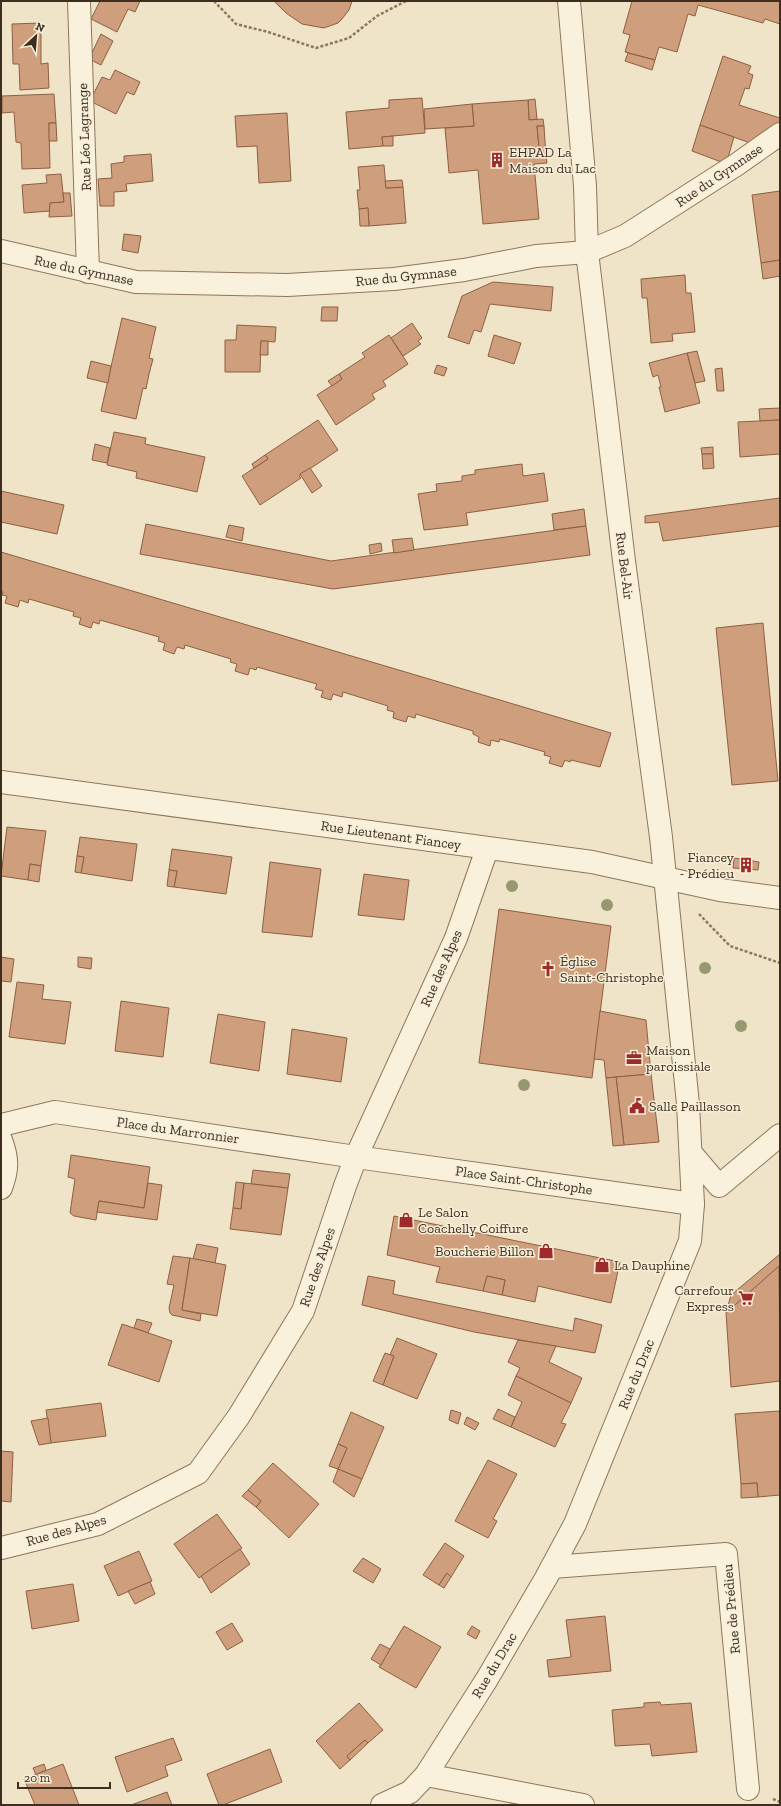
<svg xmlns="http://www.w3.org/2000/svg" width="781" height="1806" viewBox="0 0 781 1806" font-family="'Zilla Slab',serif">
  <rect width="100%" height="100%" fill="#f0e4c8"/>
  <g fill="#cf9f7d" stroke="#8d5f41">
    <polygon points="100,1 140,1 135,12 128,9 117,32 91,19"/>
    <polygon points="274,1 352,1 349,10 342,19 338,23 324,28 302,24 286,13"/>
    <polygon points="632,1 780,1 780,24 765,19 763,23 698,5 695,16 688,14 677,52 659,47 655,60 625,52 630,35 623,33"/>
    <polygon points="41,23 41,64 48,63 49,88 20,90 19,64 13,64 12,24"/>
    <polygon points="101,34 113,41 101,65 89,59"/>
    <polygon points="628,53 655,60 652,70 625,61"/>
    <polygon points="723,56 751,66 748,73 753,75 749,89 745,88 739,105 780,118 780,123 753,144 700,125"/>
    <polygon points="115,70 140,82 134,95 127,92 116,114 90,101 102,77 110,80"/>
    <polygon points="54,94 56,123 49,123 50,168 22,169 21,143 16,142 14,112 2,113 2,96"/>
    <polygon points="422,98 425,133 382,137 383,146 349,149 346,112 389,108 389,100"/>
    <polygon points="535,99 537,119 529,120 528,100"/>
    <polygon points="528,100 529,120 543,119 544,126 537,126 540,157 546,157 547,163 534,164 539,219 483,224 478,170 449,173 445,128 474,126 472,104"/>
    <polygon points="472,104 474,126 425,129 424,109"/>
    <polygon points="287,113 291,181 259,183 257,146 237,147 235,116"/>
    <polygon points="49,123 56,123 57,141 49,141"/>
    <polygon points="700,125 734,137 727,161 724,163 692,151"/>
    <polygon points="537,126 544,126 546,157 540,157"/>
    <polygon points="393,136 393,146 383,146 382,137"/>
    <polygon points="151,154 153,181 126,184 127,191 114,192 114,206 100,206 98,179 112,178 111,164 124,162 124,156"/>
    <polygon points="384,165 386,188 403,187 406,223 369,226 368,208 359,209 357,190 360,190 358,167"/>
    <polygon points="61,174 64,202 50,203 50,211 24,213 22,185 47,183 46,175"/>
    <polygon points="402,180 403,187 386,188 385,181"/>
    <polygon points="780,191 780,260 761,263 752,195"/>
    <polygon points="63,193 70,193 72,216 49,217 50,203 64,202"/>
    <polygon points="368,208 369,226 360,226 359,209"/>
    <polygon points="124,234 141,236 138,253 122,250"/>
    <polygon points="780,260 780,276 763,279 761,263"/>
    <polygon points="685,275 686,293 691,293 695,332 672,334 673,341 651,343 647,298 642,298 641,279"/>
    <polygon points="493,282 553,287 551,311 490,304 481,332 474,330 469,344 448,337 462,296"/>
    <polygon points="322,307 338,307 337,321 321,321"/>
    <polygon points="122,318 156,327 149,358 153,359 149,374 146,389 143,388 136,419 101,411"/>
    <polygon points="412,323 422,338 418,341 421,344 403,356 391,338"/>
    <polygon points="237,325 276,327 275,342 261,341 260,372 225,372 225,340 236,340"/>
    <polygon points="389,335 408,364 383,381 386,386 372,394 375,399 336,425 317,395 342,379 339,374 365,357 362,353"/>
    <polygon points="494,335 521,343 514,364 488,356"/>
    <polygon points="261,341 268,341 268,355 260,355"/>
    <polygon points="697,351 705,381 695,383 687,353"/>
    <polygon points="687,353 700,403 665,412 659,387 661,387 658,375 653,377 649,363"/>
    <polygon points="91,361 111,366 108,383 87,378"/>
    <polygon points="437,365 447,368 444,376 434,373"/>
    <polygon points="722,368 724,391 717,391 715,369"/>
    <polygon points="339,374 342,379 332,386 328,381"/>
    <polygon points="780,408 780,420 760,421 759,409"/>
    <polygon points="318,420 338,450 299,476 301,478 260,505 242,476 268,459 265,455"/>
    <polygon points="780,420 780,454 740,457 738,422"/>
    <polygon points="114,432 146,438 145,444 205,457 197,492 136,478 137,472 107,465"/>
    <polygon points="95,444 110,448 107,463 92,460"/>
    <polygon points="713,447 713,454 702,454 701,448"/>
    <polygon points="702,454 713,454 714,468 703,469"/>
    <polygon points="265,455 268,459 254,468 252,464"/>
    <polygon points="522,464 523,476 544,473 548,501 466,513 468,525 424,530 418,494 437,491 436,484 462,481 462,476 475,474 475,470"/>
    <polygon points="310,468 322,486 312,493 300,474"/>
    <polygon points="1,491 64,505 57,534 1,522"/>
    <polygon points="780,498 780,526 663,541 659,522 645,523 645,516"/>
    <polygon points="584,509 586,526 554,530 552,514"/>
    <polygon points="146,524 331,561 586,526 590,555 333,589 140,554"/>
    <polygon points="229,525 244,528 242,541 226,537"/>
    <polygon points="412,538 414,550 394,553 392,540"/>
    <polygon points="381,543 382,551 370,554 369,545"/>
    <polygon points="1,552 611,733 600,767 571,760 570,762 565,760 562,767 549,763 551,757 544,755 545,752 500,739 499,742 491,740 490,746 478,742 479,737 473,734 473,731 416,714 415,718 408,716 406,722 393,718 394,712 387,710 388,706 343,692 342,697 333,694 331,700 321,697 323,691 315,689 317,684 257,667 256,670 250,668 248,675 235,671 237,664 230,662 231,659 185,645 184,649 177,647 174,654 163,650 165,643 158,641 159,637 100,620 99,624 93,622 91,628 79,624 81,618 73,616 74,612 29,599 28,603 20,600 18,607 5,603 7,596 2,595 3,592 1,591"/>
    <polygon points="763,623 778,781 732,785 716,628"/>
    <polygon points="7,827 46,831 41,866 30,864 28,880 1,876"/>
    <polygon points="80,837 137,844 132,881 81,873 84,857 77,856"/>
    <polygon points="172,849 232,857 226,894 174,887 177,871 169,870"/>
    <polygon points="77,856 84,857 81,873 75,872"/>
    <polygon points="734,858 759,862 758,870 733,868"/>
    <polygon points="270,862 321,869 312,937 262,932"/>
    <polygon points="30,864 41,866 39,882 28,880"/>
    <polygon points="169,870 177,871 174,887 167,886"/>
    <polygon points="364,874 409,880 404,920 358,915"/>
    <polygon points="499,909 611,926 592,1078 479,1063"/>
    <polygon points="1,957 14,959 11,982 1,981"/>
    <polygon points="78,957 92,958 91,969 78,967"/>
    <polygon points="17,982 44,985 42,999 71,1002 65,1044 9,1037"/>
    <polygon points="121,1001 169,1008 163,1057 115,1051"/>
    <polygon points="600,1011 646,1020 651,1074 606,1078 604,1060 594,1059"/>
    <polygon points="218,1014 265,1022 259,1071 210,1063"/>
    <polygon points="292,1029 347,1038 341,1082 287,1074"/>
    <polygon points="651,1074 659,1142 624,1145 616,1077"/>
    <polygon points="616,1077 624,1145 613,1146 606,1078"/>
    <polygon points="71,1155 150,1167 144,1208 99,1201 96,1220 74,1216 70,1213 75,1179 68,1177"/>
    <polygon points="253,1170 290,1174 288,1188 251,1184"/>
    <polygon points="236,1182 244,1183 241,1209 233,1208"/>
    <polygon points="148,1183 162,1185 157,1220 97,1212 99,1201 144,1208"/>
    <polygon points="244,1183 288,1188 281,1235 230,1229 233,1208 241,1209"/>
    <polygon points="394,1216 620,1262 611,1303 538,1286 535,1302 502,1295 505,1280 487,1276 483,1291 436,1282 440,1267 387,1255"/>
    <polygon points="197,1244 218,1248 215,1263 193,1259"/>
    <polygon points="780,1254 780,1266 726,1313 731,1295"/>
    <polygon points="173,1256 190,1258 182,1310 201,1314 200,1321 172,1315 170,1313 169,1308 174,1285 167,1284"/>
    <polygon points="190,1258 226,1265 217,1316 182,1310"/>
    <polygon points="779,1266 780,1381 731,1387 726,1313"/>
    <polygon points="368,1276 395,1281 393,1294 573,1331 575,1318 602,1325 595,1353 474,1332 362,1305"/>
    <polygon points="487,1276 505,1280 502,1295 483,1291"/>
    <polygon points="137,1319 152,1323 148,1333 134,1328"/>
    <polygon points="122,1324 172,1341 159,1382 108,1365"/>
    <polygon points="397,1338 437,1354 417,1399 383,1385 394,1356 390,1355"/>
    <polygon points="518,1340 556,1346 549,1362 582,1378 571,1403 516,1376 520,1368 508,1362"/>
    <polygon points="385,1353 394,1356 383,1385 373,1381"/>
    <polygon points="516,1376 571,1403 561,1423 566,1424 555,1447 511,1427 522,1402 508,1395"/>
    <polygon points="101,1403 106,1436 51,1443 46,1410"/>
    <polygon points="498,1409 515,1417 511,1427 493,1419"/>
    <polygon points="451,1410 461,1413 458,1424 449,1420"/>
    <polygon points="780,1411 780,1495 758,1497 757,1483 741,1484 735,1414"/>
    <polygon points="351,1412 384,1427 362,1479 338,1469 347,1448 338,1444"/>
    <polygon points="467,1417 479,1423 475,1430 464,1424"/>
    <polygon points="48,1418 51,1443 39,1445 31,1421"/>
    <polygon points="338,1444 347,1448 338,1469 329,1466"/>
    <polygon points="1,1451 13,1452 11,1502 1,1501"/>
    <polygon points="488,1460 517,1474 493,1519 497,1521 488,1538 455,1521"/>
    <polygon points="273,1463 319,1504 289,1538 256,1507 261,1501 248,1490"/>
    <polygon points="338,1469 362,1479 354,1497 333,1482"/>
    <polygon points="757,1483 758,1497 741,1498 741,1484"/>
    <polygon points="248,1490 261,1501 256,1507 242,1496"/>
    <polygon points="217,1514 242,1548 199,1578 174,1544"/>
    <polygon points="445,1543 464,1556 451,1577 447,1573 439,1585 423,1575"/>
    <polygon points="240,1549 250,1564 211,1593 201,1576"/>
    <polygon points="139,1551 152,1581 118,1596 104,1566"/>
    <polygon points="363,1558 381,1569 373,1583 353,1571"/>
    <polygon points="447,1573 451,1577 444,1588 439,1585"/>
    <polygon points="150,1582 155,1594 135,1604 128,1591"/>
    <polygon points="73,1584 79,1621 32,1629 26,1591"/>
    <polygon points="605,1616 611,1671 549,1677 547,1660 571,1657 566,1620"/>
    <polygon points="232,1623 243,1641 227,1650 216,1632"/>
    <polygon points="404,1626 441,1647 416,1688 379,1667"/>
    <polygon points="472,1626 480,1631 476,1639 467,1634"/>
    <polygon points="380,1644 390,1649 381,1665 371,1659"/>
    <polygon points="660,1702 661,1705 691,1703 697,1752 652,1756 650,1744 615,1746 612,1710 644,1707 644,1703"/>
    <polygon points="359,1703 383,1730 368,1743 365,1740 347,1756 350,1760 340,1769 316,1741"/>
    <polygon points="173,1738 182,1760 165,1766 168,1776 127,1792 115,1757"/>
    <polygon points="365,1740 368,1743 350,1760 347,1756"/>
    <polygon points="270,1749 282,1782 223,1805 219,1805 207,1774"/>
    <polygon points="44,1764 46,1770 36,1775 33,1768"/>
    <polygon points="63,1764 79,1805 35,1805 24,1779"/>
    <polygon points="167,1792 172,1805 131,1805"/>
  </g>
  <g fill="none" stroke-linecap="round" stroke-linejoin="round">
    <defs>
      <g id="minor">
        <polyline points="79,1 88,272"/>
        <polyline points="1,251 136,282 287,285 394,279 464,270 536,256 587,252 625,236 736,165 780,134"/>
        <polyline points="1,782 592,862 720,890 780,898"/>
        <polyline points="1,1125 55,1112 356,1157 693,1204"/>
        <path d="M1 1140C8 1159 8 1169 1 1188"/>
        <polyline points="691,1153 719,1186 780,1135"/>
        <polyline points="1,1548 98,1524 198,1473 239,1416 303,1311 345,1186 356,1157 456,938 487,849"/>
        <polyline points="552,1567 726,1554 748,1789"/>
        <polyline points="426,1775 583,1805"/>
        <polyline points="382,1805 410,1792 426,1775 487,1679 546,1578 575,1524 690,1241 693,1204 688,1104 661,837 624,561 587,252 585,186 569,1"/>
      </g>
    </defs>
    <use href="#minor" stroke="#8d765c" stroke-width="24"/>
    <g stroke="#8d765c" stroke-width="2.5" stroke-dasharray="3 2" stroke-linecap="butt">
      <polyline points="214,1 236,24 268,32 316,48 349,38 377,16 406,1"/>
      <polyline points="699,914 730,946 780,963"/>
      <polyline points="773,1799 780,1802"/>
    </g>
    <use href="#minor" stroke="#faf1dc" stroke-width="22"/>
  </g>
  <g fill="#96986f">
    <circle cx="512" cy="886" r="6"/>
    <circle cx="607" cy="905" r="6"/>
    <circle cx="705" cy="968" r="6"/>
    <circle cx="741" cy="1026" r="6"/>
    <circle cx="524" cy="1085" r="6"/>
  </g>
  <defs>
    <symbol id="building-bare" viewBox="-9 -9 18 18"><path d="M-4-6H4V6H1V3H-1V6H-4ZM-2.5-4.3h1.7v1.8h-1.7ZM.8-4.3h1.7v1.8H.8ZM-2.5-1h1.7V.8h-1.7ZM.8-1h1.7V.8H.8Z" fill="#9e2a2b" stroke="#f7eed8" stroke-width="2.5" paint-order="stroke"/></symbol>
    <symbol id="church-bare" viewBox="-9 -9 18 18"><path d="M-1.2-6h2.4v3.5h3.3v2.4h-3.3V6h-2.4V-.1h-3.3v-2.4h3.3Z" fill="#9e2a2b" stroke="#f7eed8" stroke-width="2.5" paint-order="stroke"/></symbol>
    <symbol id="office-bare" viewBox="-9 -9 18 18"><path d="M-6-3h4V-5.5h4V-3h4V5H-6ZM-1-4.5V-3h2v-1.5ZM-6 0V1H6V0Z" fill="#9e2a2b" stroke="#f7eed8" stroke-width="2.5" paint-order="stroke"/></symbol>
    <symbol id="civic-bare" viewBox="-9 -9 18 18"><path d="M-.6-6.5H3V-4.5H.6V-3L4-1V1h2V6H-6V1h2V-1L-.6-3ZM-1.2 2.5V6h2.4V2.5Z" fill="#9e2a2b" stroke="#f7eed8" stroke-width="2.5" paint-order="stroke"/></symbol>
    <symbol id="shop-bare" viewBox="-9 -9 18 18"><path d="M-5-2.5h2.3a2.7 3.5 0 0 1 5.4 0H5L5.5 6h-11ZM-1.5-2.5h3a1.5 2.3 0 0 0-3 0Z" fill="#9e2a2b" stroke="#f7eed8" stroke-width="2.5" paint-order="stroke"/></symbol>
    <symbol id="supermarket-bare" viewBox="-9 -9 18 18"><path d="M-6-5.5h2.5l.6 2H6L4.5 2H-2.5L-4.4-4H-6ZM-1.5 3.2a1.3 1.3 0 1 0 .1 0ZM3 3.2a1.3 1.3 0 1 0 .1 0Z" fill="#9e2a2b" stroke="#f7eed8" stroke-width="2.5" paint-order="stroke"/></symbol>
  </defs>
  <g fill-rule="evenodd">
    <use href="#building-bare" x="486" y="149" width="22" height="22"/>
    <use href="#building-bare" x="735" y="854" width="22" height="22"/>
    <use href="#church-bare" x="537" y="958" width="22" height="22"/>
    <use href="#office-bare" x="623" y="1047" width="22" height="22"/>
    <use href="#civic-bare" x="626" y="1095" width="22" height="22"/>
    <use href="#shop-bare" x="395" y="1209" width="22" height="22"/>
    <use href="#shop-bare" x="535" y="1240" width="22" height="22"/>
    <use href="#shop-bare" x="591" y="1254" width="22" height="22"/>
    <use href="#supermarket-bare" x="735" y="1287" width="22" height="22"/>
  </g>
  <g text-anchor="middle" stroke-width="3" stroke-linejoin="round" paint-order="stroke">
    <g font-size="14" fill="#3d2e20" stroke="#f7eed8">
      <text transform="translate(84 137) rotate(-92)" y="5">Rue Léo Lagrange</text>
      <text transform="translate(719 175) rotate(-34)" y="5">Rue du Gymnase</text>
      <text transform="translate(84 270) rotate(12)" y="5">Rue du Gymnase</text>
      <text transform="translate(406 276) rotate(-6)" y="5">Rue du Gymnase</text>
      <text transform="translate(625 566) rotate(83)" y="5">Rue Bel-Air</text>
      <text transform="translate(391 835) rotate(8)" y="5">Rue Lieutenant Fiancey</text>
      <text transform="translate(441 968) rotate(-66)" y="5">Rue des Alpes</text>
      <text transform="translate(178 1130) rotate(8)" y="5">Place du Marronnier</text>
      <text transform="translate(524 1180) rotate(8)" y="5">Place Saint-Christophe</text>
      <text transform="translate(317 1267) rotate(-71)" y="5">Rue des Alpes</text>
      <text transform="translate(636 1374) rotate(-68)" y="5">Rue du Drac</text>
      <text transform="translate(66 1530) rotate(-16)" y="5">Rue des Alpes</text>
      <text transform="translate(731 1609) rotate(-95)" y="5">Rue de Prédieu</text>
      <text transform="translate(494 1665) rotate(-59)" y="5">Rue du Drac</text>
    </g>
    <g font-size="14" fill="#3d2e20" stroke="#f7eed8" text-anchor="start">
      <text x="509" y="157">EHPAD La<tspan x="509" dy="16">Maison du Lac</tspan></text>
      <text x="734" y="862" text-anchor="end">Fiancey<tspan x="734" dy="16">- Prédieu</tspan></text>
      <text x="560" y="966">Église<tspan x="560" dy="16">Saint-Christophe</tspan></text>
      <text x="646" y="1055">Maison<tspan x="646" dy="16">paroissiale</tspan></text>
      <text x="649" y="1111">Salle Paillasson</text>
      <text x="418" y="1217">Le Salon<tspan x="418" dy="16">Coachelly Coiffure</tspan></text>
      <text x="534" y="1256" text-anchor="end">Boucherie Billon</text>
      <text x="614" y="1270">La Dauphine</text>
      <text x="734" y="1295" text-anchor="end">Carrefour<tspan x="734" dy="16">Express</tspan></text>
    </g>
  </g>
  <rect width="781" height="1806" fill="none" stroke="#3d2e20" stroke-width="4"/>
  <g transform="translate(36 36) rotate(26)" stroke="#f7eed8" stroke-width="3" paint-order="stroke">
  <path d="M0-3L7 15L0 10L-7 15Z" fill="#3d2e20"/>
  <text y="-6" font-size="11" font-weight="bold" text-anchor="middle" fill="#3d2e20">N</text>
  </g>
  <path d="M18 1782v6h92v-6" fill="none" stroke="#3d2e20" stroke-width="2"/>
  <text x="24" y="1782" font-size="12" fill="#3d2e20" stroke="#f7eed8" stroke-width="3" paint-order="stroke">20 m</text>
</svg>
